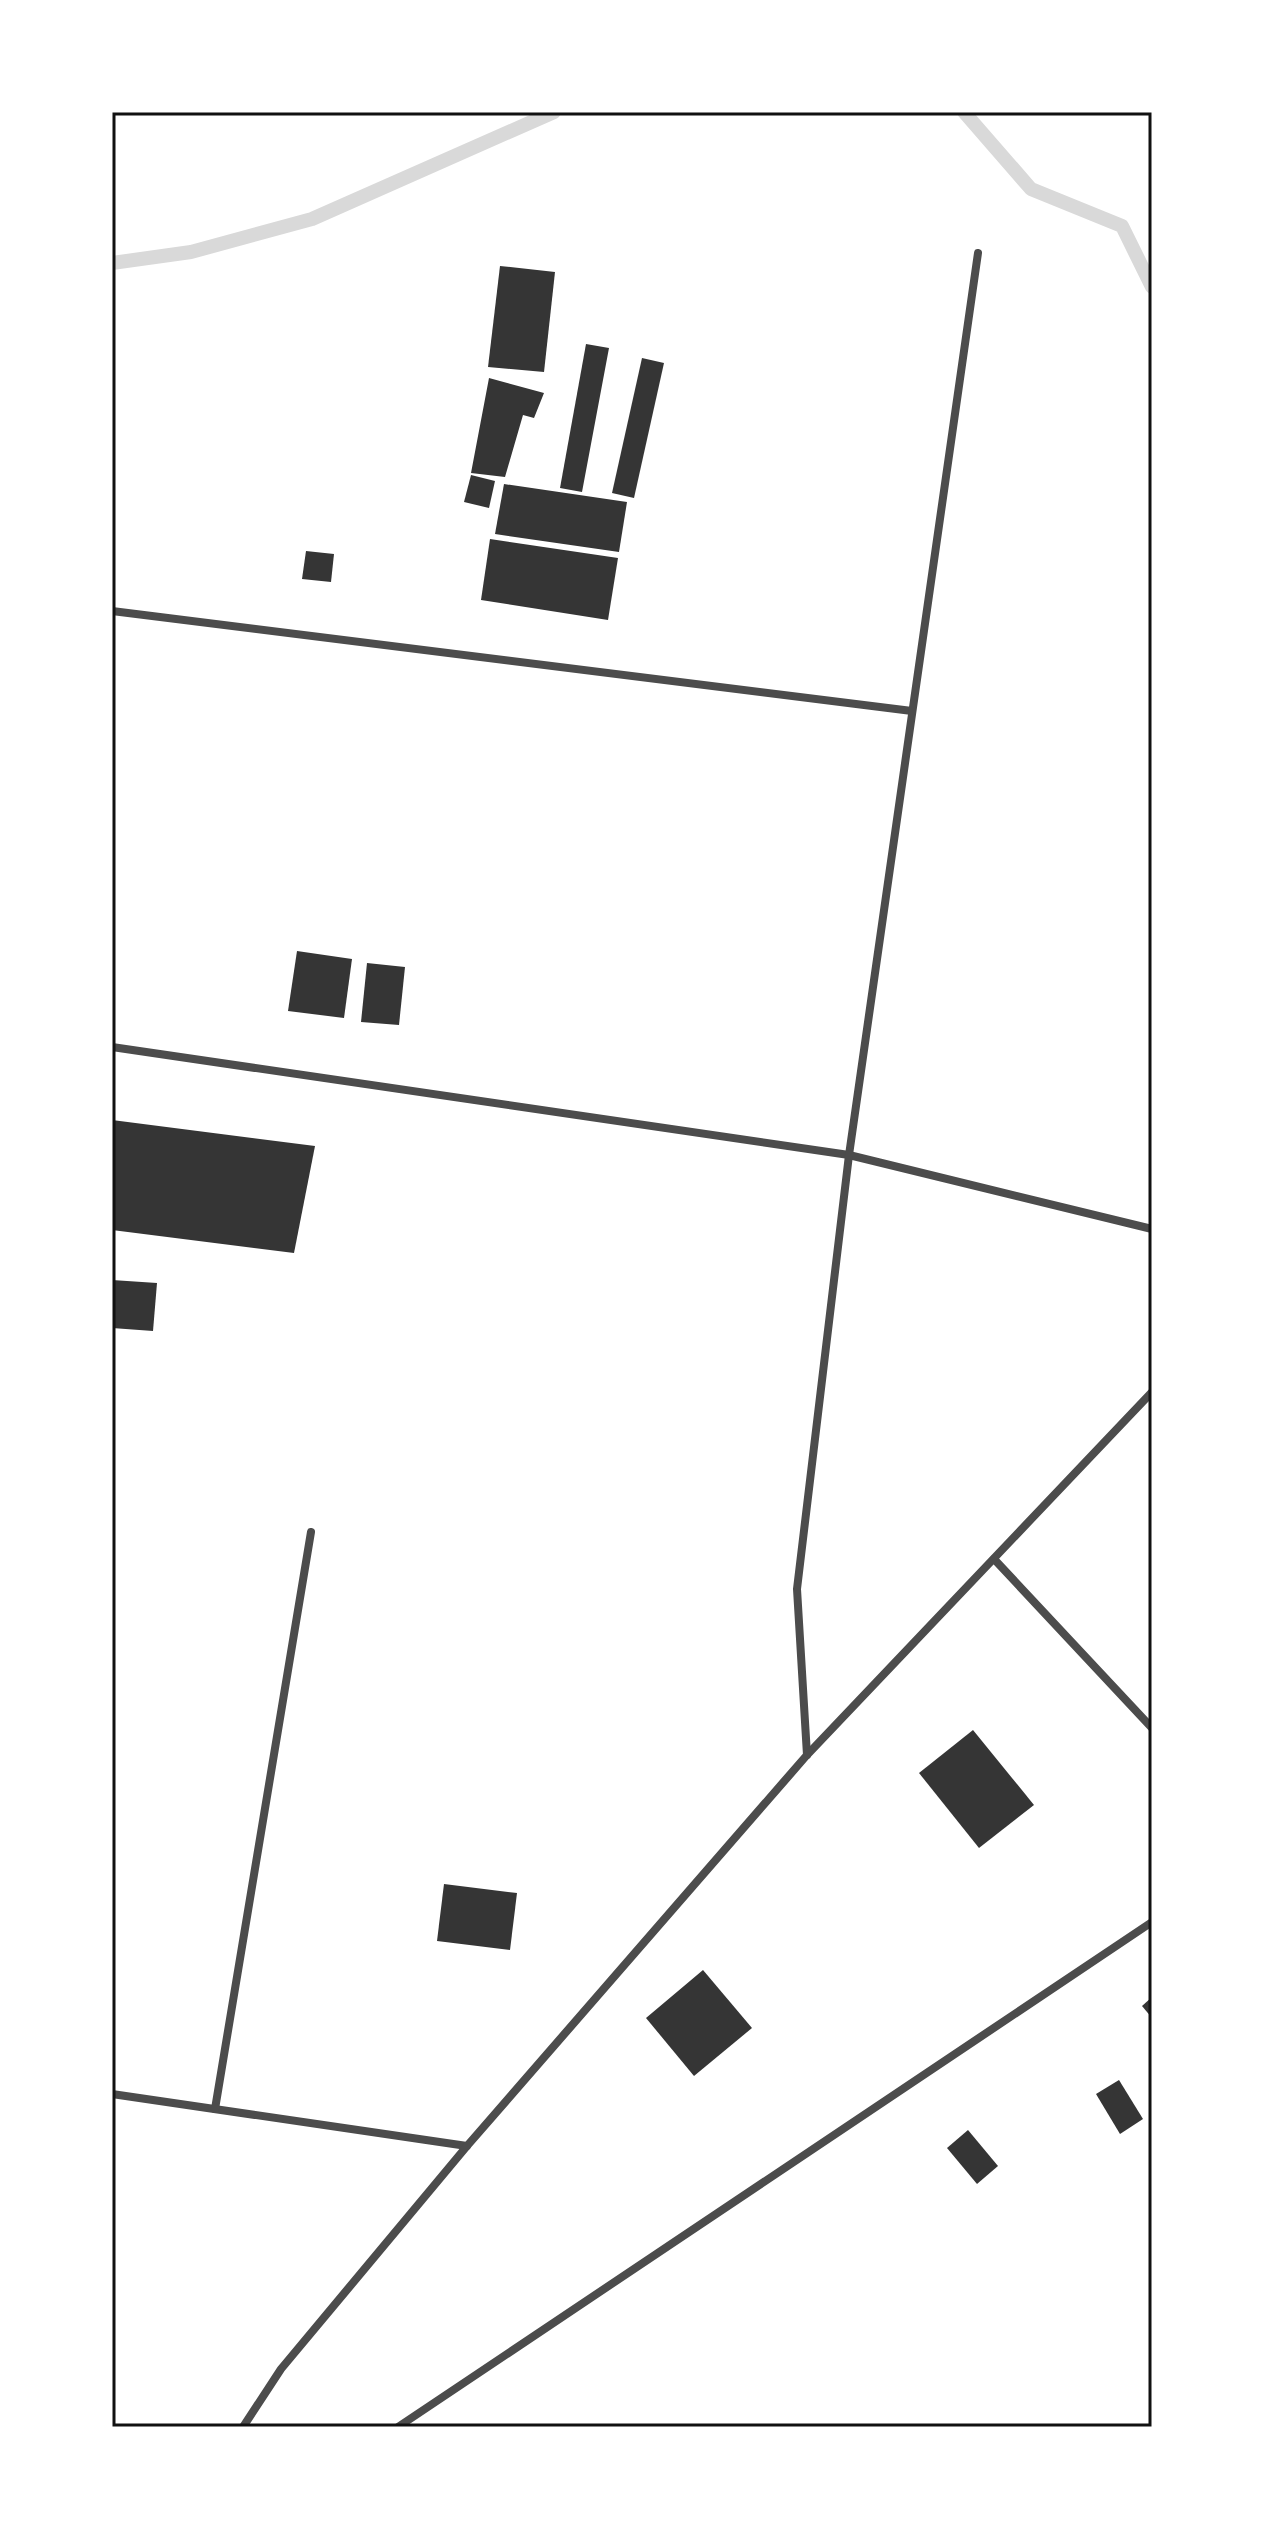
<svg xmlns="http://www.w3.org/2000/svg" width="1264" height="2539" viewBox="0 0 1264 2539" font-family="'Asap Condensed',sans-serif">
  <rect width="100%" height="100%" fill="#fff"/>
  <g fill="none" stroke-linecap="round" stroke-linejoin="round">
    <g stroke="#d9d9d9" stroke-width="14">
      <polyline points="964,112 1031,189 1122,226 1152,287"/>
      <polyline points="112,263 191,252 312,219 554,112"/>
    </g>
  </g>
  <g fill="#353535">
    <polygon points="500,266 555,272 544,372 488,367"/>
    <polygon points="586,344 609,348 582,492 560,488"/>
    <polygon points="642,358 664,363 634,498 612,493"/>
    <polygon points="489,378 544,393 534,418 523,415 505,477 471,473"/>
    <polygon points="471,475 495,481 489,508 464,502"/>
    <polygon points="504,484 627,502 619,552 495,534"/>
    <polygon points="490,539 618,558 608,620 481,600"/>
    <polygon points="306,551 334,554 331,582 302,579"/>
    <polygon points="297,951 352,959 344,1018 288,1011"/>
    <polygon points="367,963 405,967 399,1025 361,1022"/>
    <polygon points="112,1120 315,1146 294,1253 112,1230"/>
    <polygon points="112,1280 157,1283 153,1331 112,1328"/>
    <polygon points="973,1730 1034,1805 979,1848 919,1773"/>
    <polygon points="444,1884 517,1893 510,1950 437,1941"/>
    <polygon points="703,1970 752,2028 694,2076 646,2018"/>
    <polygon points="1152,1997 1152,2018 1142,2006"/>
    <polygon points="1119,2080 1143,2119 1120,2134 1096,2094"/>
    <polygon points="968,2130 998,2166 977,2184 947,2148"/>
  </g>
  <g fill="none" stroke-linecap="round" stroke-linejoin="round">
    <g stroke="#4c4c4c" stroke-width="8">
      <polyline points="112,611 912,711"/>
      <polyline points="112,1047 849,1155 1152,1229"/>
      <polyline points="994,1559 1152,1728"/>
      <polyline points="807,1755 797,1589 849,1155 978,253"/>
      <polyline points="112,2094 467,2146"/>
      <polyline points="215,2109 311,1532"/>
      <polyline points="243,2427 281,2369 467,2146 807,1755 1152,1392"/>
      <polyline points="398,2427 1152,1922"/>
    </g>
  </g>
  <rect width="1264" height="2539" fill="none" stroke="#ffffff" stroke-width="228"/>
  <rect x="114" y="114" width="1036" height="2311" fill="none" stroke="#111" stroke-width="3"/>
</svg>
